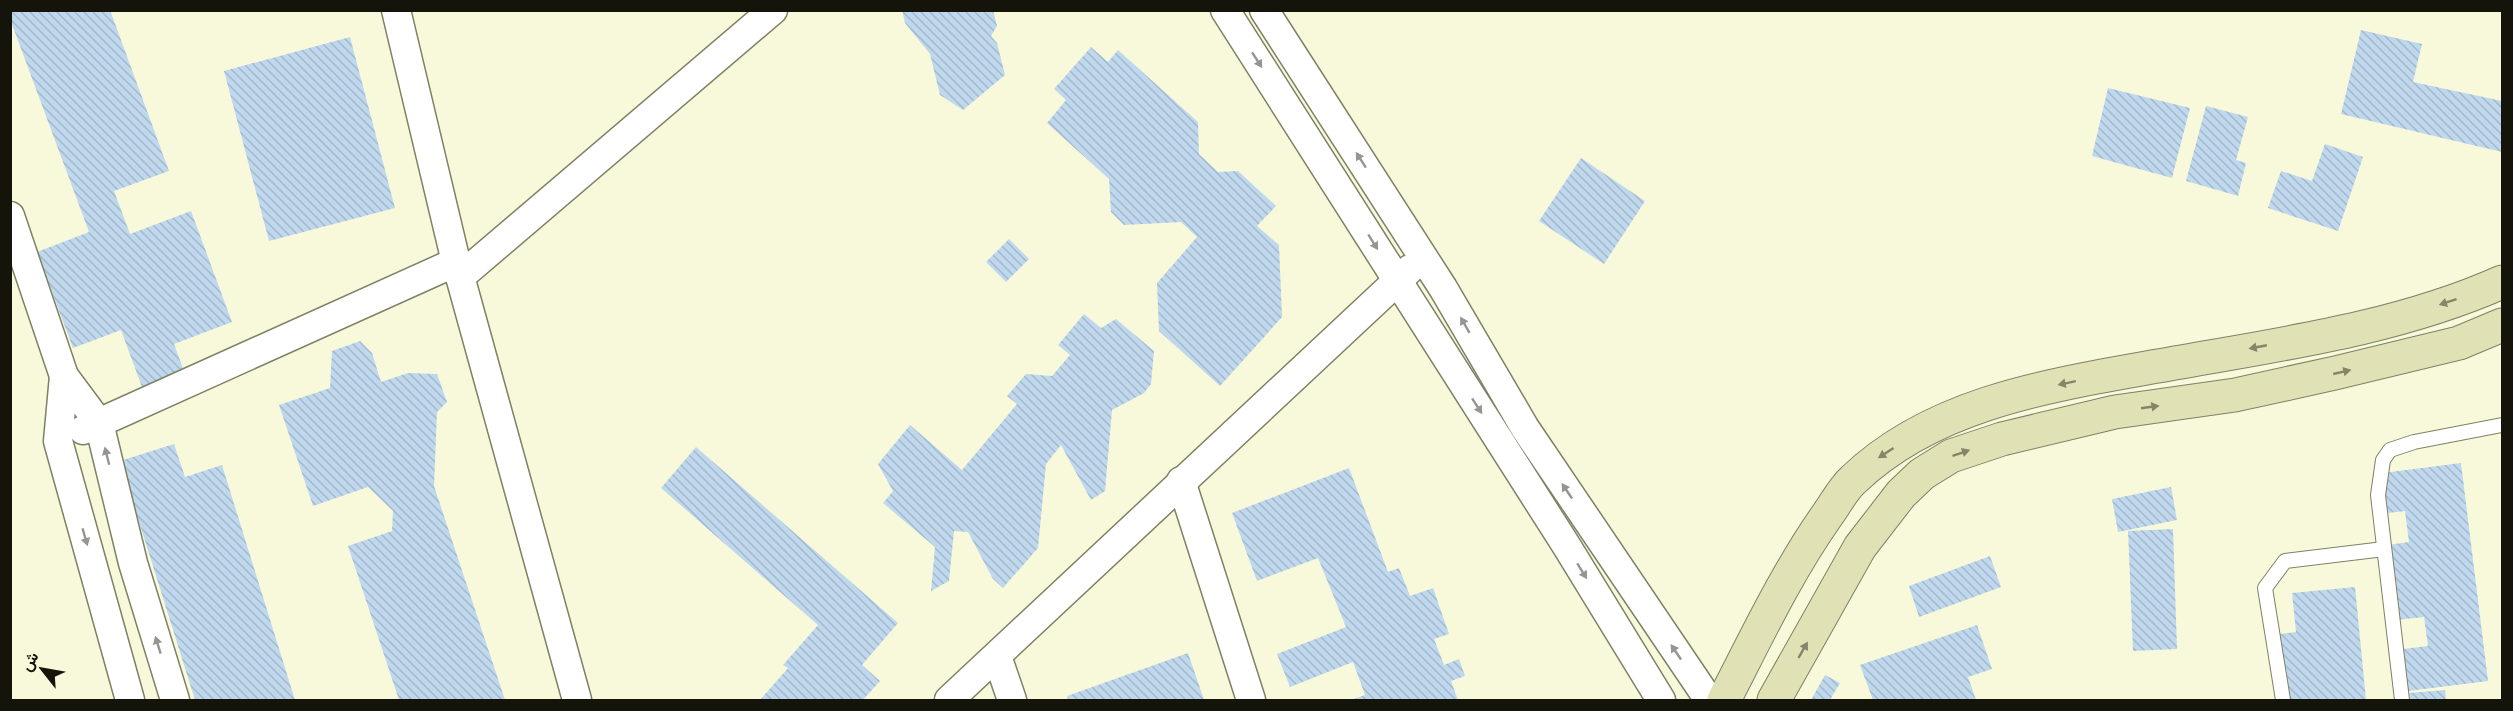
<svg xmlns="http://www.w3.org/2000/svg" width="2513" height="711" viewBox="0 0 2513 711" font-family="Quicksand,Vazirmatn,sans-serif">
  <defs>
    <pattern id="building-back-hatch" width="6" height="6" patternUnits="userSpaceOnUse" patternTransform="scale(1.5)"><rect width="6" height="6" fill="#c0d8ee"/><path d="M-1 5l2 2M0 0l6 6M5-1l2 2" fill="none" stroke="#a4b8cb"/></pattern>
  </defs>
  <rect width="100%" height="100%" fill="#f7f9da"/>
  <g fill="url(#building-back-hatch)">
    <polygon points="10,10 110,10 169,171 114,191 130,234 191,211 232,322 174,344 184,371 142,387 121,330 73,348 37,252 89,232 10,19"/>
    <polygon points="902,10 993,10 997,26 991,36 997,43 1005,75 963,110 940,95 930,54 905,23"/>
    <polygon points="2361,30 2422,44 2413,82 2502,101 2502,152 2341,114"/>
    <polygon points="350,37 395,208 269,241 224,71"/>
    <polygon points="1091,47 1108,62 1118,50 1198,122 1199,154 1218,172 1238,171 1276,206 1257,226 1279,245 1282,317 1220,386 1159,331 1157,283 1197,237 1181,222 1124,225 1111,212 1109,179 1047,123 1066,100 1054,89"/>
    <polygon points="2108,88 2190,108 2172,178 2092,156"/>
    <polygon points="2206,106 2248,117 2236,160 2246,163 2238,196 2186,181"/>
    <polygon points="2325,144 2363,157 2338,231 2268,208 2281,171 2312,181"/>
    <polygon points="1581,158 1645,201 1604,264 1539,221"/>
    <polygon points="1009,239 1029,259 1006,282 986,262"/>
    <polygon points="1084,314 1101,328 1116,319 1154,351 1151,384 1144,393 1112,410 1105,491 1091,500 1061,445 1046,464 1038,548 1003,588 993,579 968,532 954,531 949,581 931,591 935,547 883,503 893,491 878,464 910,425 962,470 1017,404 1007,396 1026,374 1052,376 1070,355 1058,345"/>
    <polygon points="360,341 372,353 381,382 408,373 437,374 447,402 437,412 434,486 505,700 399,700 348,546 392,531 393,511 368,487 313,506 279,405 330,388 332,351"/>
    <polygon points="174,444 185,477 222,465 295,700 195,700 120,461"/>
    <polygon points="696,447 898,623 862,665 880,681 863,700 760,700 788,668 783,665 818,625 661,488"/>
    <polygon points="2461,463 2488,681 2408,691 2403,649 2428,646 2424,617 2396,620 2387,545 2409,542 2405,511 2380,514 2375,474"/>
    <polygon points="1349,468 1388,572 1399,568 1410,596 1433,588 1449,634 1434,639 1444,665 1459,659 1465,676 1451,681 1458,700 1351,700 1365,695 1353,662 1290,687 1277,654 1346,627 1318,558 1257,581 1232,513"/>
    <polygon points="2171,487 2177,520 2118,532 2112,499"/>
    <polygon points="2173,529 2177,649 2133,651 2128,531"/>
    <polygon points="1990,556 2001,587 1919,617 1909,586"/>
    <polygon points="2355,587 2366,700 2285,700 2279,634 2296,632 2292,593"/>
    <polygon points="1977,625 1992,669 1968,677 1976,700 1873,700 1860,665"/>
    <polygon points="1188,653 1204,700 1068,700 1067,696"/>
    <polygon points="1825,675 1840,683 1830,700 1811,700"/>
    <polygon points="2445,690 2446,700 2410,700 2409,693"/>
  </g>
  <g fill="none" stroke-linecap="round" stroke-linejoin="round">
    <defs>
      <g id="service">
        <polyline points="2283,700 2265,588 2285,561 2384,549"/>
        <polyline points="2402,700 2378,495 2383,460 2390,450 2414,442 2502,425"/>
      </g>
      <g id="minor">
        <polyline points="396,10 456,262 577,700"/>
        <polyline points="1225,10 1566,545 1661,700"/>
        <polyline points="1264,10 1443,288 1525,428 1709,700"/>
        <polyline points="10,216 64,376"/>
        <polyline points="460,277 773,10"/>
        <polyline points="83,430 456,262"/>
        <polyline points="1181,481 1251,700"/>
        <polyline points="997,656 1012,700"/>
        <polyline points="130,700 58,441 64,376 99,423 133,563 175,700"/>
        <polyline points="949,700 1410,269"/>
      </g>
      <g id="secondary">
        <path d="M1724 700C1756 638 1787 572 1828 514 1836 503 1843 489 1853 480 1934 402 2052 385 2158 366 2274 345 2394 330 2502 282"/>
        <polyline points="1774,700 1860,547 1901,494 1922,474 1951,456 2002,439 2115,412 2235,395 2335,373 2459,343 2502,325"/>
      </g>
    </defs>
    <use href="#service" stroke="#7f8165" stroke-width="16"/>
    <use href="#minor" stroke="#7f8165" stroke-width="31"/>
    <use href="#secondary" stroke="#7f8165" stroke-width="35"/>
    <use href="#service" stroke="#fff" stroke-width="14"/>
    <use href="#minor" stroke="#fff" stroke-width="28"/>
    <use href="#secondary" stroke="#e1e1b6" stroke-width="33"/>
  </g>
  <defs><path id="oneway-solid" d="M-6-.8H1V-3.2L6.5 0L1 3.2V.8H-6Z" transform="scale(1.5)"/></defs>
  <g fill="#959591">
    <use href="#oneway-solid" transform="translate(1257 60) rotate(57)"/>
    <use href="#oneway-solid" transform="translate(1361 160) rotate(-123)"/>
    <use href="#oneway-solid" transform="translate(1373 242) rotate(58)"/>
    <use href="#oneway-solid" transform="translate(1465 325) rotate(-120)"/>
    <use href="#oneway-solid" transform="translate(1477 406) rotate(57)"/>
    <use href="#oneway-solid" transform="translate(107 456) rotate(-104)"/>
    <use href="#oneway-solid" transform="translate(1567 491) rotate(-124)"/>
    <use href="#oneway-solid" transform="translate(85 537) rotate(74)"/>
    <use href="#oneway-solid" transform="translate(1582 571) rotate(58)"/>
    <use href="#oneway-solid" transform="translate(158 645) rotate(-107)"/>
    <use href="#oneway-solid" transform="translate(1676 652) rotate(-124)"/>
  </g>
  <g fill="#858569">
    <use href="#oneway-solid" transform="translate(2448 302) rotate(162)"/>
    <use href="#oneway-solid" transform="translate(2258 347) rotate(169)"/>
    <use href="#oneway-solid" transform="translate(2342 372) rotate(-13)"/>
    <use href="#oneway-solid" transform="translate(2067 383) rotate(168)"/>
    <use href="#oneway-solid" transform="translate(2150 407) rotate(-8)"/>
    <use href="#oneway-solid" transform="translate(1886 453) rotate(147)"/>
    <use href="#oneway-solid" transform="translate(1961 453) rotate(-19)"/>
    <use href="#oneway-solid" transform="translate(1803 650) rotate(-60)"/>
  </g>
  <rect width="2513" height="711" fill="none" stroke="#14140a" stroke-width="24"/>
  <g transform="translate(42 669) rotate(301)" stroke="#f7f9da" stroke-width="4.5" paint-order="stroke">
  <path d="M0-4.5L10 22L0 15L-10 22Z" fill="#14140a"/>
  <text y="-9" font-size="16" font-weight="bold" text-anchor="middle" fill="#14140a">ش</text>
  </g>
</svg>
